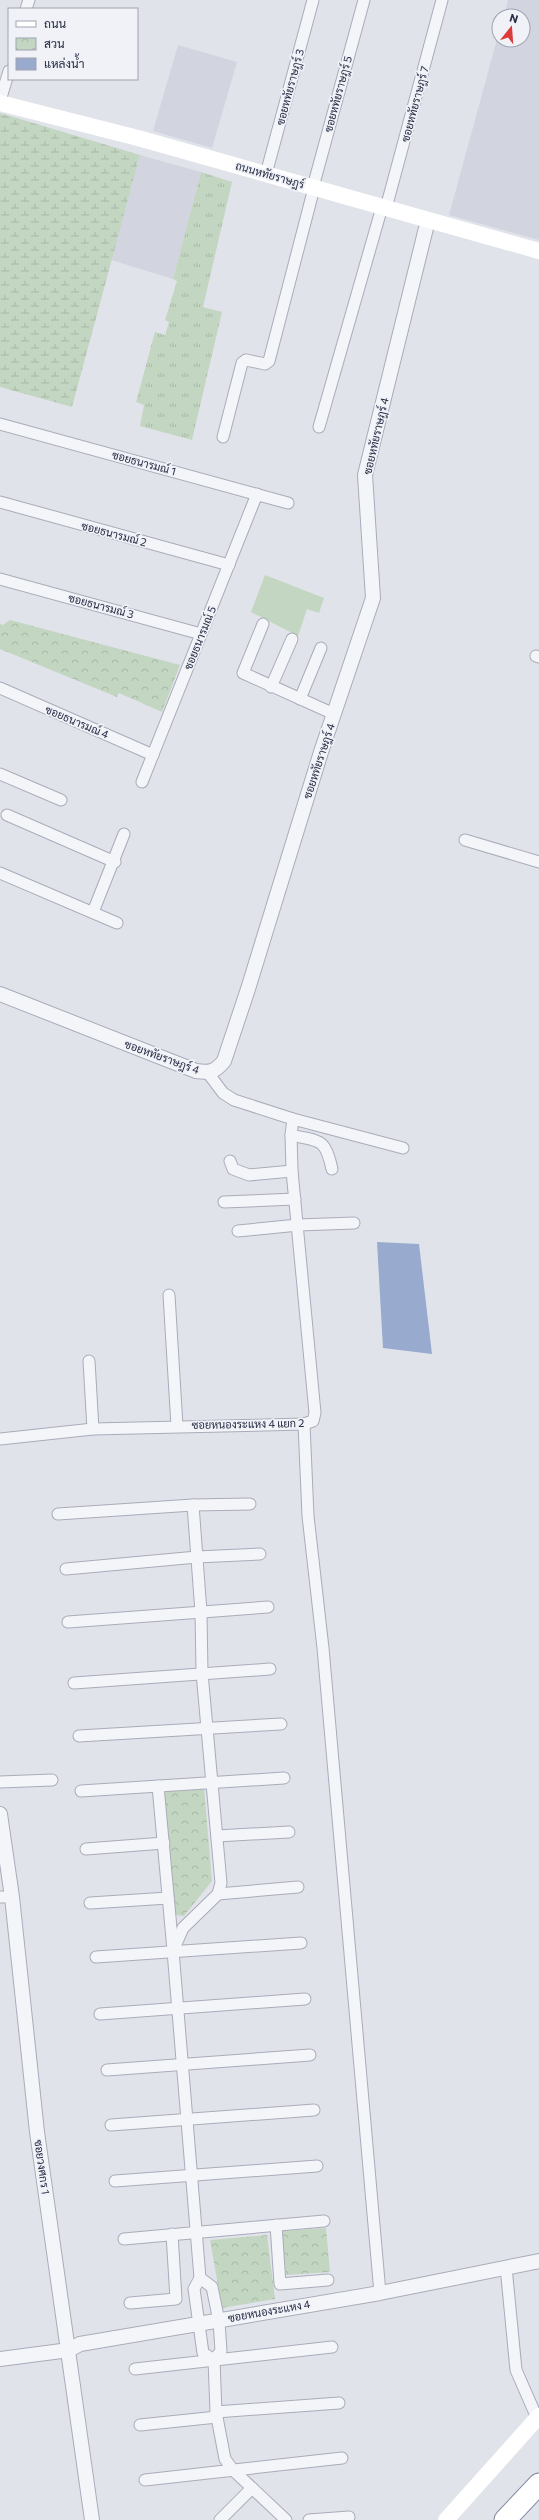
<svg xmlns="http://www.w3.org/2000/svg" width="539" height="2520" viewBox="0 0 539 2520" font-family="Commissioner,Sarabun,sans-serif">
  <defs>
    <pattern id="grass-tufts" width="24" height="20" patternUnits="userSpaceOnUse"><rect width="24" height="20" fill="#c3d6c1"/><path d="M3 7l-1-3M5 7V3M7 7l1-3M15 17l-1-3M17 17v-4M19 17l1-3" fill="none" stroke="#a8b8a7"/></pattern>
    <pattern id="wetland-marsh" width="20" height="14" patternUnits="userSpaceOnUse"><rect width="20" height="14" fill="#c3d6c1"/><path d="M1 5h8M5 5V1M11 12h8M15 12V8" fill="none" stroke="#a8b8a7"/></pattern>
    <pattern id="park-crowns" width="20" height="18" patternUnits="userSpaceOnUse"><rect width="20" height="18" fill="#c3d6c1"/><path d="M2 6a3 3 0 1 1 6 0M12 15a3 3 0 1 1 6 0" fill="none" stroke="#a8b8a7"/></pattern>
  </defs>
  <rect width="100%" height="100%" fill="#e1e3eb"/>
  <g fill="#d2d5e0">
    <polygon points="508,0 539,0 539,240 449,215 499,32 499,40 523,40 523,16 504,16"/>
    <polygon points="178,45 237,62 212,148 153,131"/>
    <polygon points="140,155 201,172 173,279 111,260"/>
  </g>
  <polygon fill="url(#grass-tufts)" points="201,172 232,182 203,307 222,312 192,440 140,426 144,405 136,402 155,332 165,335 169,322 165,320 177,281 173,279"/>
  <polygon fill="url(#wetland-marsh)" points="0,113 140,155 72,407 0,387"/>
  <g fill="url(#park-crowns)">
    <polygon points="10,620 180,665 162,712 119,693 117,697 0,649 0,624 3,625"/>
    <polygon points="204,1788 212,1881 184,1916 175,1915 164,1791"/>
    <polygon points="326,2228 330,2272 286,2275 282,2231"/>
    <polygon points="267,2235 275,2299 222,2308 210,2240"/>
  </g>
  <polygon fill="#c3d6c1" points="265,575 324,598 319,613 307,609 298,636 251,612"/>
  <polygon fill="#98aace" points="377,1242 419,1244 432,1354 383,1348"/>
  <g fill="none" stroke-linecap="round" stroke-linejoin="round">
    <defs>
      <g id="minor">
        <polyline points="26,9 29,0"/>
        <polyline points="0,101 9,71"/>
        <polyline points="266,174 313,0"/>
        <polyline points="313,187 364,0"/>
        <polyline points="386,208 442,0"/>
        <polyline points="0,424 288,503"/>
        <polyline points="319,427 382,207"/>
        <polyline points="223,437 242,363 246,360 265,364 269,361 314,188"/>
        <polyline points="0,502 229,565"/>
        <polyline points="0,579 201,634"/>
        <polyline points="263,624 243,673 334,714"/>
        <polyline points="536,656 539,657"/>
        <polyline points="271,687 292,639"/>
        <polyline points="0,688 153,755"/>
        <polyline points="300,699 321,648"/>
        <polyline points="0,774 61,800"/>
        <polyline points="142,782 257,494"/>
        <polyline points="7,815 115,862"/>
        <polyline points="465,840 539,862"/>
        <polyline points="0,873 117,923"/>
        <polyline points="93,912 124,834"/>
        <polyline points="208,1073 223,1093 234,1100 293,1119 403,1148"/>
        <path d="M291 1135C320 1142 325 1137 332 1169"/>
        <polyline points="230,1161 233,1169 249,1175 292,1171"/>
        <polyline points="224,1202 295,1199"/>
        <polyline points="238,1231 298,1225 354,1223"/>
        <polyline points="169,1295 177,1426"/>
        <polyline points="89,1361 93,1429"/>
        <polyline points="304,1424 308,1516 323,1648 380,2293"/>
        <polyline points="0,1439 93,1429 304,1424 313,1421 315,1413 292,1171 291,1135 293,1119"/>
        <polyline points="193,1505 201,1612 202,1673 221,1883 218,1894 183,1928 173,1951 200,2278 194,2289 203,2353 214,2360"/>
        <polyline points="58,1514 193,1505 250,1504"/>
        <polyline points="66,1569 197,1557 260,1554"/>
        <polyline points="68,1622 268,1607"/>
        <polyline points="74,1683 270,1669"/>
        <polyline points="79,1736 281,1724"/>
        <polyline points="0,1782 52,1780"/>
        <polyline points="158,1786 173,1950"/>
        <polyline points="81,1791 284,1778"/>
        <polyline points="217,1836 289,1832"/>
        <polyline points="86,1849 164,1843"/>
        <polyline points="218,1894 298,1887"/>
        <polyline points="0,1897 12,1897"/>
        <polyline points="90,1903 168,1898"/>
        <polyline points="96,1957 301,1943"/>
        <polyline points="100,2014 305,1999"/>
        <polyline points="107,2070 310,2055"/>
        <polyline points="111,2125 314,2110"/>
        <polyline points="115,2181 317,2166"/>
        <polyline points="276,2225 280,2284 328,2280"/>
        <polyline points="124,2239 324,2221"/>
        <polyline points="506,2267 516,2370 537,2418"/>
        <polyline points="200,2278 212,2287 219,2321 221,2351 214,2360 216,2412 225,2459 233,2470 286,2520"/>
        <polyline points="130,2303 176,2299 172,2234"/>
        <polyline points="135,2369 332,2347"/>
        <polyline points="216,2412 339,2403"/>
        <polyline points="140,2425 217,2417"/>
        <polyline points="145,2480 342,2458"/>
        <polyline points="220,2520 252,2488"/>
        <polyline points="309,2520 349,2517"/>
      </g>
      <g id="tertiary">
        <path d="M0 994 196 1071C210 1073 215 1072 224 1061L248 989 321 752 373 598 365 475 428 220"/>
        <polyline points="0,1814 12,1897 37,2132 92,2520"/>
        <polyline points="0,2359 69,2350 80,2344 380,2293 539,2261"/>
      </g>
      <polyline id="motorway" points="505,2520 539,2484"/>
    </defs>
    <use href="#minor" stroke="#a9acb9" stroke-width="13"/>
    <use href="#tertiary" stroke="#a9acb9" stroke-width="16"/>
    <use href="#motorway" stroke="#868da3" stroke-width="23"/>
    <use href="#minor" stroke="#f4f5f9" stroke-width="11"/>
    <use href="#tertiary" stroke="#f4f5f9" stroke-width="14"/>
    <g stroke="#fff" stroke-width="16">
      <polyline points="0,103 138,138 539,251"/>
      <polyline points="446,2520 539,2416"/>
    </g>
    <use href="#motorway" stroke="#fff" stroke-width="21"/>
  </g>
  <g text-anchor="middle" stroke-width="3.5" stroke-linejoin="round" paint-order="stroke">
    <g font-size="11" fill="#272d44" stroke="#f0f2f8">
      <text transform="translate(290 87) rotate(-75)" y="4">ซอยหทัยราษฎร์ 3</text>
      <text transform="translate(338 94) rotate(-75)" y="4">ซอยหทัยราษฎร์ 5</text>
      <text transform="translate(415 104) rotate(-75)" y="4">ซอยหทัยราษฎร์ 7</text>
      <text transform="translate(270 175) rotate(16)" y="4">ถนนหทัยราษฎร์</text>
      <text transform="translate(376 436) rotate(-77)" y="4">ซอยหทัยราษฎร์ 4</text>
      <text transform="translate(144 463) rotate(15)" y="4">ซอยธนารมณ์ 1</text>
      <text transform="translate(114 534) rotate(15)" y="4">ซอยธนารมณ์ 2</text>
      <text transform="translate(101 606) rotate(15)" y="4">ซอยธนารมณ์ 3</text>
      <text transform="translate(200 638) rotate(-68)" y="4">ซอยธนารมณ์ 5</text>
      <text transform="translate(77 722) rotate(23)" y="4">ซอยธนารมณ์ 4</text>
      <text transform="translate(319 761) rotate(-72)" y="4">ซอยหทัยราษฎร์ 4</text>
      <text transform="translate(162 1057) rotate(20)" y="4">ซอยหทัยราษฎร์ 4</text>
      <text transform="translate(248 1424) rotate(-1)" y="4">ซอยหนองระแหง 4 แยก 2</text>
      <text transform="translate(42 2167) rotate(82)" y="4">ซอยวงศกร 1</text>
      <text transform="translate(269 2311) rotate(-10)" y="4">ซอยหนองระแหง 4</text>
    </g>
  </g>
  <rect x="8" y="8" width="130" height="72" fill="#f0f2f8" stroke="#a0a3b0"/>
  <rect x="16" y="21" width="20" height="6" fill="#ffffff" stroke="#a0a3b0"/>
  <text x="44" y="28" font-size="12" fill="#272d44">ถนน</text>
  <rect x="16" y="38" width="20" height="12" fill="url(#park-crowns)" stroke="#a0a3b0"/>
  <text x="44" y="48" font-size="12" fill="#272d44">สวน</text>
  <rect x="16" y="58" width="20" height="12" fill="#98aace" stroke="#a0a3b0"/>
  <text x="44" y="68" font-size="12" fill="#272d44">แหล่งน้ำ</text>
  <g transform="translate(511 28) rotate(17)"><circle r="19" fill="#f0f2f8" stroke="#a0a3b0"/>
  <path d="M0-3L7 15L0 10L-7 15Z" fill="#dc3b3a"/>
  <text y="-6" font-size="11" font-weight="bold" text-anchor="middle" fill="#272d44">N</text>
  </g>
</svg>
